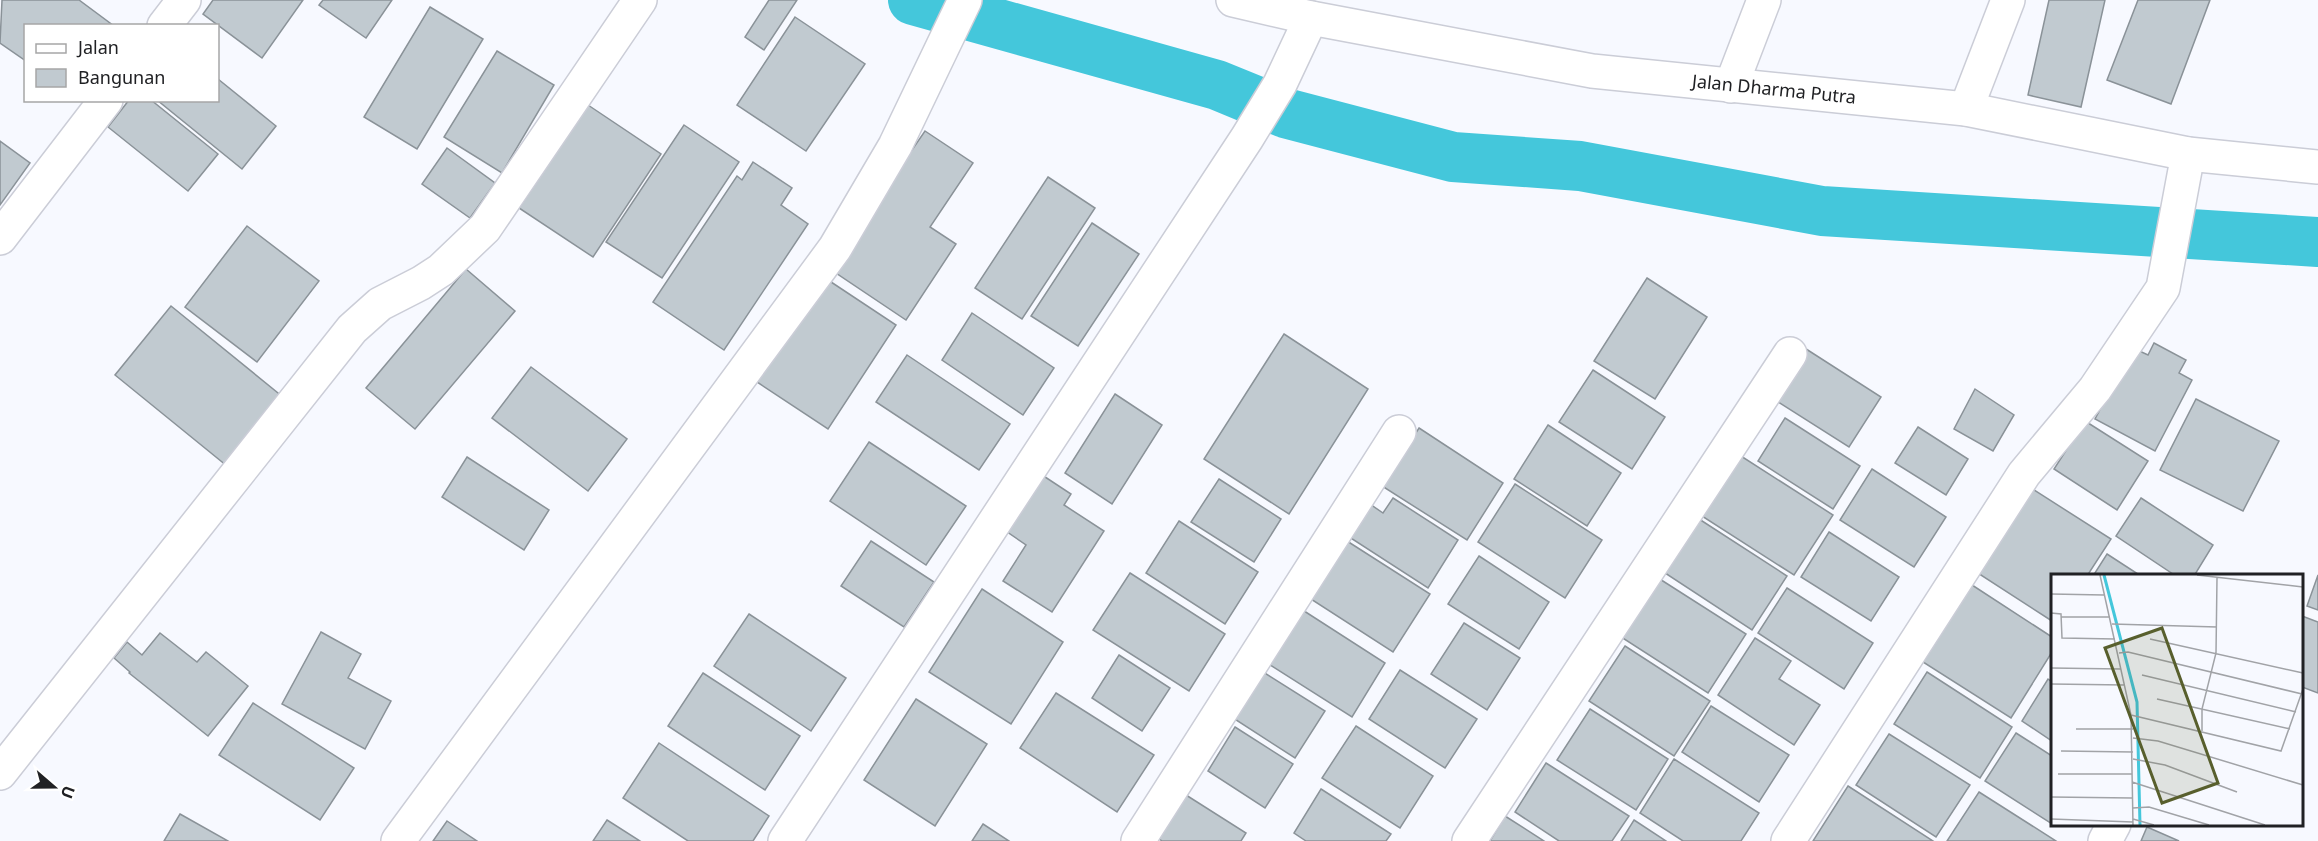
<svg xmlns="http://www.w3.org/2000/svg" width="2318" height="841" viewBox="0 0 2318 841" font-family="'Noto Sans',sans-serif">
  <rect width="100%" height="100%" fill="#f7f9ff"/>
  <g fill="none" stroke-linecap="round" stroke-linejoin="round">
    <polyline stroke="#44c7db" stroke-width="50" points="913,0 1217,85 1285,113 1453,157 1580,166 1822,211 2318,242"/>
  </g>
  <g fill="#c1cad0" stroke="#8a9298" stroke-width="1.5">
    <polygon points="2,0 79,0 114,26 26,26 26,61 0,43"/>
    <polygon points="213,0 303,0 262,58 203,14"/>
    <polygon points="323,0 392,0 366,38 319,5"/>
    <polygon points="769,0 797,0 764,50 745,37"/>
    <polygon points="2049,0 2105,0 2081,107 2028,95"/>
    <polygon points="2138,0 2210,0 2171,104 2107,80"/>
    <polygon points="430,7 483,39 417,149 364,117"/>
    <polygon points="795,17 865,64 806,151 737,105"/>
    <polygon points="497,51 554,85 502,173 444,137"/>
    <polygon points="218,79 276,126 242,169 157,100 218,100"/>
    <polygon points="129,100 151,100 218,154 188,191 108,127"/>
    <polygon points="588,105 661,154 593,257 519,208"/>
    <polygon points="684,125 739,162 662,278 606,242"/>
    <polygon points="925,131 973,163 930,227 956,244 906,320 830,269"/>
    <polygon points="0,141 30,163 0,205"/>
    <polygon points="447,148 495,183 470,218 422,184"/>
    <polygon points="753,162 792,188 781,205 808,224 724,350 653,302 737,176 742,180"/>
    <polygon points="1048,177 1095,208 1022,319 975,288"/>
    <polygon points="1092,223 1139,254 1078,346 1031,316"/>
    <polygon points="247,226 319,281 257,362 185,307"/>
    <polygon points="466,269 515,311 415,429 366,388"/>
    <polygon points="825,278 896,325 828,429 757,382"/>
    <polygon points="1647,278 1707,317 1655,399 1594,361"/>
    <polygon points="171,306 283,397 227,466 115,375"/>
    <polygon points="972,313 1054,368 1023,415 942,360"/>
    <polygon points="1284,334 1368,389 1289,514 1204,459"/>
    <polygon points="2154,343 2186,360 2179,373 2192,380 2155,451 2095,419 2133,348 2148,355"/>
    <polygon points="1803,347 1881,397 1849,447 1772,398"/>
    <polygon points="907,355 1010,424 979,470 876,402"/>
    <polygon points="531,367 627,439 588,491 492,418"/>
    <polygon points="1593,370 1665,417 1632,469 1559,422"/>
    <polygon points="1975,389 2014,415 1993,451 1954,429"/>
    <polygon points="1115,394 1162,425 1112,504 1065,473"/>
    <polygon points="2196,399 2279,441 2243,511 2160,470"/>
    <polygon points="1785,418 1860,466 1833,509 1758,461"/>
    <polygon points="2085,421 2148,461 2117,510 2054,469"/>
    <polygon points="1548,425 1621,473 1587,526 1514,479"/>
    <polygon points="1918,427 1968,459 1946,495 1895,463"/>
    <polygon points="1419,428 1503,483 1467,540 1382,486"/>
    <polygon points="869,442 966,506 926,565 830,501"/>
    <polygon points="1730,449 1833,515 1794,575 1691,509"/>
    <polygon points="467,457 549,510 524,550 442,497"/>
    <polygon points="1872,469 1946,517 1914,567 1840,520"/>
    <polygon points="1036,471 1071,494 1064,505 1104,531 1052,612 1003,581 1026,545 1000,527"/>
    <polygon points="1219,479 1281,519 1254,562 1191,522"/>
    <polygon points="2023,483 2111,539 2087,576 2052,576 2052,621 1970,568"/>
    <polygon points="1515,484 1602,540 1565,598 1478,542"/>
    <polygon points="1393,498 1458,540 1428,588 1343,533 1364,500 1383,513"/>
    <polygon points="2141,498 2213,545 2194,576 2176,576 2116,536"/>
    <polygon points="1699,519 1787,576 1752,630 1665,573"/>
    <polygon points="1179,521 1258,572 1225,624 1146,573"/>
    <polygon points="1829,532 1899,577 1871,621 1801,577"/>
    <polygon points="1336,534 1430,594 1393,652 1300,592"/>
    <polygon points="871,541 934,582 904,627 841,586"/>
    <polygon points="2107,554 2141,576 2093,576"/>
    <polygon points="1479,556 1549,602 1519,649 1448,604"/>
    <polygon points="1130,573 1225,634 1189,691 1093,630"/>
    <polygon points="2318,575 2318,610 2307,606"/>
    <polygon points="1655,576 1746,634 1708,693 1618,635"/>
    <polygon points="1972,585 2052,637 2052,652 2011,718 1923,662"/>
    <polygon points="1787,588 1873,643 1844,689 1758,633"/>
    <polygon points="982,589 1063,642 1011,724 929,672"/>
    <polygon points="1301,609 1385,663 1352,717 1267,663"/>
    <polygon points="749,614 846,678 811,731 714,666"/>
    <polygon points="2302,616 2318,622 2318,693 2302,687"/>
    <polygon points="1464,623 1520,658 1487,710 1431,674"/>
    <polygon points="321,632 361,654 348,678 391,701 365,749 282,704"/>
    <polygon points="160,633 197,662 206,652 248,686 208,736 129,673 130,672 114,658 127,642 142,655"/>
    <polygon points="1755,638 1791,661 1779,679 1820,705 1794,745 1718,695"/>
    <polygon points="1625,646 1710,701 1674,756 1589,701"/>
    <polygon points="1119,655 1170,688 1142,731 1092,698"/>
    <polygon points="1260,670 1325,711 1295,758 1230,716"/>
    <polygon points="1400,670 1477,719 1445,768 1369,719"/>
    <polygon points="1927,672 2012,727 1980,778 1894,724"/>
    <polygon points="703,673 800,736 765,790 668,726"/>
    <polygon points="2048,679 2052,682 2052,741 2022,721"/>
    <polygon points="1056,693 1154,755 1117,812 1020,748"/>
    <polygon points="916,699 987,744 935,826 864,780"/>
    <polygon points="253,703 354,768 320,820 219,755"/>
    <polygon points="1711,706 1789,755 1759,802 1682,752"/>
    <polygon points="1590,709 1668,759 1636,810 1557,760"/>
    <polygon points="1356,726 1433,776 1400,828 1322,778"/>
    <polygon points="1235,727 1293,764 1265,808 1208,771"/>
    <polygon points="2016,733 2052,756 2052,824 1985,781"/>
    <polygon points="1889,734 1970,785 1936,837 1856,785"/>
    <polygon points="659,743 769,816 753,841 688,841 623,798"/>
    <polygon points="1674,759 1759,813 1741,841 1683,841 1640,813"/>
    <polygon points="1546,763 1629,816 1612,841 1559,841 1515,812"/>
    <polygon points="1848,786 1933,841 1813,841"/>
    <polygon points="1321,789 1391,834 1386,841 1306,841 1294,833"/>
    <polygon points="1979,792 2056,841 1947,841"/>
    <polygon points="1186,795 1246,833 1241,841 1162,841 1158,838"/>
    <polygon points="180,814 228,841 164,841"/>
    <polygon points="1505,816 1544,841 1490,841"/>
    <polygon points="607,820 640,841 593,841"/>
    <polygon points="1634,820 1666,841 1621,841"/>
    <polygon points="447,821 477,841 433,841"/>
    <polygon points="983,824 1009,841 972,841"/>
    <polygon points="2147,827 2179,841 2141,841"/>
  </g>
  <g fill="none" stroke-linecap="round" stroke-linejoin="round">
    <defs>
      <g id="minor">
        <path id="s1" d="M1233 0 1311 18 1592 71 1966 109 2188 154 2318 167"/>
        <polyline points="164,26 184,0"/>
        <polyline points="1731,86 1764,0"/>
        <polyline points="1966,109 2008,0"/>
        <polyline points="0,238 106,100"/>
        <polyline points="0,773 352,329 380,304 421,283 441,270 485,228 640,0"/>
        <polyline points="398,841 835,248 895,146 965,0"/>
        <polyline points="785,841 1247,138 1280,84 1311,18"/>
        <polyline points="1138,841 1399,432"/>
        <polyline points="1469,841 1790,354"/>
        <polyline points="1788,841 2024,474 2095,389 2163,288 2188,154"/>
        <polyline points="2105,841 2114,824"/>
      </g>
    </defs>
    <use href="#minor" stroke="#cbcdd7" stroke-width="36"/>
    <use href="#minor" stroke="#fff" stroke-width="33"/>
  </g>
  <g text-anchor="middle" stroke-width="6" stroke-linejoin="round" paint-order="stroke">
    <g font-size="18" fill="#202124" stroke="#fff">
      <text dy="6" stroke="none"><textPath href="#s1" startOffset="549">Jalan Dharma Putra</textPath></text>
    </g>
  </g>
  <g transform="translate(2051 574)">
    <rect width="252" height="252" fill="#f7f9ff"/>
    <path fill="none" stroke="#44c7db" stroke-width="3" d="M53 1 86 128 89 251"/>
    <path fill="none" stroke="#a1a3a7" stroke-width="1.5" d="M49 1 80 141 82 251M146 1 252 13M0 20 53 21M0 39 10 40 11 64 64 65M10 43H59M61 50 166 53M99 65 252 99M68 79 77 78 251 120M0 94 70 95M91 101 245 138M0 110 74 111M106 125 239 155M80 141 230 177 252 115M25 155H82M151 157V135L165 79 166 4M82 164 107 167 252 211M10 177 82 178M82 185 114 191 186 218M7 200H81M81 208 214 251M0 223 81 224M82 234 98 233 158 251M0 245 82 248M82 245 103 251"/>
    <path fill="#585f2d" fill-opacity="0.15" stroke="#585f2d" stroke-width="3" d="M111 54 167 209 111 229 54 74Z"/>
    <rect width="252" height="252" fill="none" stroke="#202124" stroke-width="3"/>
  </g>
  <rect x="24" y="24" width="195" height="78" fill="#ffffff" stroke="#a6a6a7" stroke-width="1.5"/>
  <rect x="36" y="44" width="30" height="9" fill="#ffffff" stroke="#a6a6a7" stroke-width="1.5"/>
  <text x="78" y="54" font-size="18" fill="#202124">Jalan</text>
  <rect x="36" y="69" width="30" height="18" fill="#c1cad0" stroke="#a6a6a7" stroke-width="1.5"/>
  <text x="78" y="84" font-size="18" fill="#202124">Bangunan</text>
  <g transform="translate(54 787) rotate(110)" stroke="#ffffff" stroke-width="4.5" paint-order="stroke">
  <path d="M0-4.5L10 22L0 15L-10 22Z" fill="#202124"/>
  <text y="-9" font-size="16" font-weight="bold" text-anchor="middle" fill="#202124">U</text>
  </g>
</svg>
